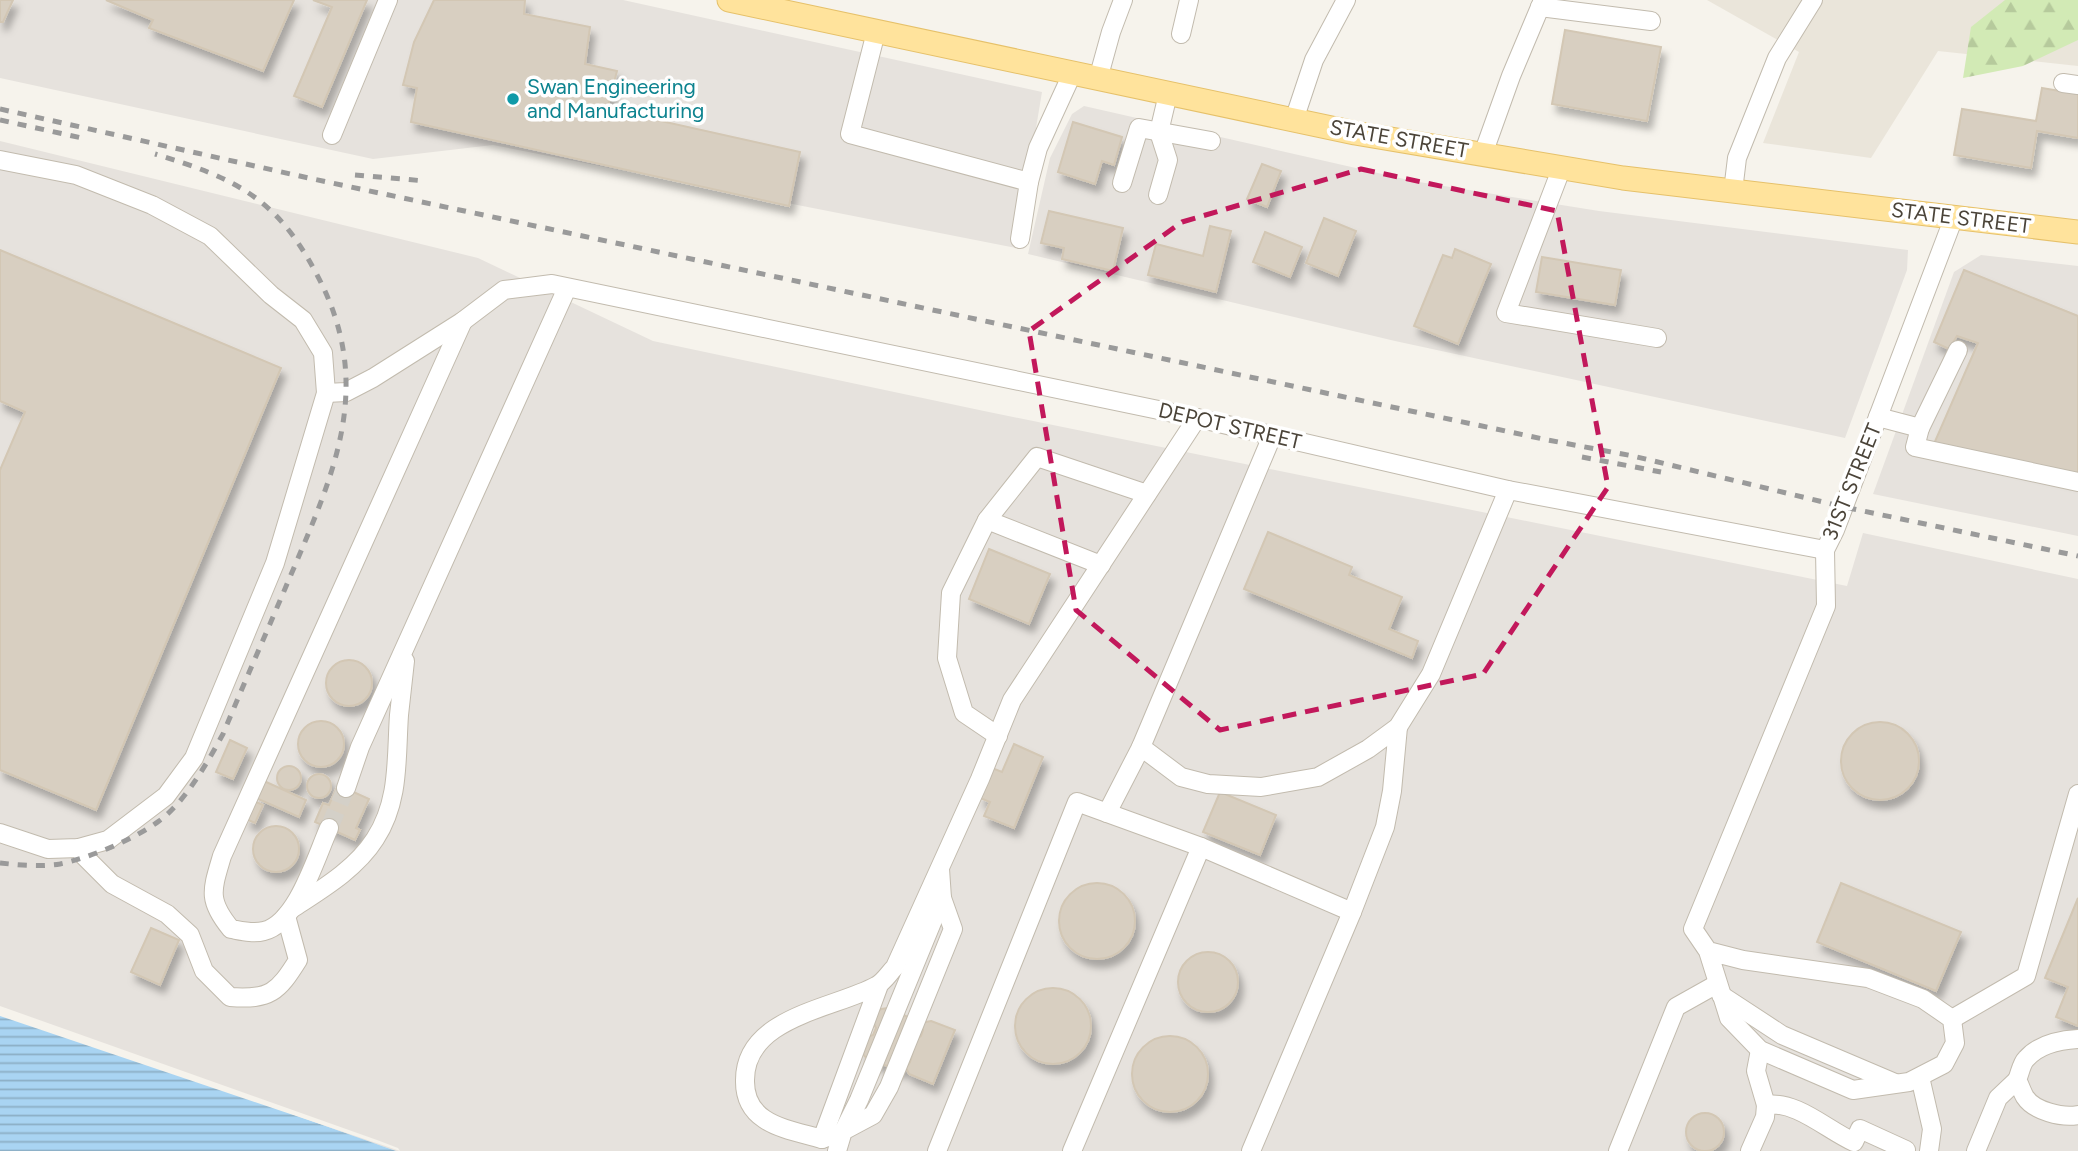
<svg xmlns="http://www.w3.org/2000/svg" width="2078" height="1151" viewBox="0 0 2078 1151" font-family="Figtree,sans-serif">
  <defs>
    <pattern id="forest-firs" width="22" height="20" patternUnits="userSpaceOnUse" patternTransform="scale(1.75)"><rect width="22" height="20" fill="#d2eab5"/><path d="M5 1l3.5 6h-7zM16 11l3.5 6h-7z" fill="#b6ca9c"/></pattern>
    <pattern id="water-rules" width="6" height="5" patternUnits="userSpaceOnUse" patternTransform="scale(1.75)"><rect width="6" height="5" fill="#a9d4f2"/><path d="M0 2.5h6" fill="none" stroke="#8caec5"/></pattern>
    <filter id="shadow"><feDropShadow dx="4.5" dy="8" stdDeviation="3.5" flood-color="#0004"/></filter>
  </defs>
  <rect width="100%" height="100%" fill="#f6f3ec"/>
  <polygon fill="#eae5da" points="1707,0 2078,0 2078,66 1938,51 1871,158 1763,143 1799,52"/>
  <g fill="#e6e2dd">
    <polygon points="0,0 623,0 1042,92 1016,248 493,145 373,159 0,78"/>
    <polygon points="1084,106 1413,181 1599,211 1908,250 1907,270 1845,438 1395,341 1028,254 1050,158 1072,114"/>
    <polygon points="0,141 478,258 653,341 984,411 1847,586 1863,533 2078,579 2078,1151 396,1151 0,1010"/>
    <polygon points="1981,255 2078,266 2078,536 1873,494 1954,272"/>
  </g>
  <polygon fill="url(#forest-firs)" points="2005,0 2078,0 2078,40 2023,66 1963,78 1971,27"/>
  <polygon fill="url(#water-rules)" points="0,1010 396,1151 0,1151"/>
  <polygon fill="#f6f3ec" points="0,1006 377,1140 398,1148 400,1151 0,1016"/>
  <g fill="#d8cfc1" stroke="#d3c7b4" stroke-width="2" filter="url(#shadow)">
    <polygon points="0,0 13,0 3,22 0,22"/>
    <polygon points="106,0 294,0 263,71 149,28 153,20"/>
    <polygon points="313,0 367,0 322,107 294,96 332,7"/>
    <polygon points="434,0 525,0 524,14 590,27 585,64 617,71 607,109 800,152 789,206 411,122 417,88 403,85 414,42"/>
    <polygon points="1565,30 1661,47 1647,121 1552,104"/>
    <polygon points="2042,88 2078,94 2078,138 2037,131 2031,168 1954,155 1962,109 2036,121"/>
    <polygon points="1073,122 1122,137 1114,165 1102,161 1095,184 1058,172"/>
    <polygon points="1262,164 1281,171 1267,207 1247,199"/>
    <polygon points="1049,211 1123,228 1113,271 1062,259 1064,248 1041,243"/>
    <polygon points="1324,218 1356,231 1338,276 1306,263"/>
    <polygon points="1210,226 1231,231 1216,292 1148,275 1156,244 1203,256"/>
    <polygon points="1265,232 1302,247 1290,277 1253,262"/>
    <polygon points="1455,249 1491,264 1458,344 1414,326 1443,255 1452,258"/>
    <polygon points="0,250 281,368 96,810 0,770 0,470 25,412 0,401"/>
    <polygon points="1542,257 1621,270 1615,305 1536,292"/>
    <polygon points="1964,270 2078,316 2078,478 1933,446 1978,343 1957,336 1949,349 1934,342"/>
    <polygon points="1268,532 1352,567 1349,575 1402,597 1389,629 1418,641 1412,658 1244,589"/>
    <polygon points="989,549 1050,574 1029,624 969,599"/>
    <circle cx="349" cy="683" r="23"/>
    <circle cx="321" cy="744" r="23"/>
    <circle cx="1880" cy="761" r="39"/>
    <polygon points="230,740 247,748 233,779 216,772"/>
    <polygon points="1014,744 1043,757 1014,828 984,816 990,802 980,798 992,768 1002,772"/>
    <circle cx="289" cy="778" r="12"/>
    <circle cx="319" cy="786" r="12"/>
    <polygon points="264,781 306,800 299,817 256,798"/>
    <polygon points="338,785 369,799 356,828 360,830 355,840 315,822 323,803 329,805"/>
    <polygon points="1220,792 1276,815 1260,855 1203,832"/>
    <polygon points="254,801 263,805 255,823 246,819"/>
    <circle cx="276" cy="849" r="23"/>
    <polygon points="1841,883 1961,932 1936,991 1817,942"/>
    <circle cx="1097" cy="921" r="38"/>
    <polygon points="2078,898 2078,1026 2056,1017 2068,987 2045,978"/>
    <polygon points="151,928 179,940 160,985 131,972"/>
    <circle cx="1208" cy="982" r="30"/>
    <circle cx="1053" cy="1026" r="38"/>
    <polygon points="888,1008 917,1021 922,1028 921,1036 913,1041 910,1062 904,1069 896,1069 867,1059 863,1054 867,1037 873,1035 876,1028 874,1024 876,1013 881,1009"/>
    <polygon points="931,1021 955,1030 933,1084 909,1074 906,1068 910,1062 916,1040 921,1036 923,1030 920,1023"/>
    <circle cx="1170" cy="1074" r="38"/>
    <circle cx="1705" cy="1132" r="19"/>
  </g>
  <g fill="none" stroke-linecap="round" stroke-linejoin="round">
    <polyline stroke="#d4d0c8" stroke-width="18" stroke-dasharray="18 9" stroke-linecap="butt" points="329,828 346,788"/>
    <defs>
      <g id="minor">
        <polyline points="1540,7 1651,21"/>
        <polyline points="876,32 850,134 1029,182"/>
        <polyline points="1181,34 1189,0"/>
        <polyline points="1098,79 1111,32 1123,0"/>
        <polyline points="2063,83 2078,85"/>
        <polyline points="1294,120 1314,60 1346,0"/>
        <polyline points="332,135 388,0"/>
        <polyline points="1483,154 1511,76 1543,0"/>
        <polyline points="0,160 76,175 152,205 210,236 271,295 303,320 323,353 326,393 275,563 194,758 166,796 108,840 79,848 48,849 0,833"/>
        <polyline points="1562,167 1506,313 1657,338"/>
        <polyline points="1122,183 1139,128 1211,141"/>
        <polyline points="1733,191 1737,158 1777,58 1813,0"/>
        <polyline points="1158,195 1168,160 1159,132 1168,94"/>
        <polyline points="1020,239 1029,182 1038,148 1072,74"/>
        <polyline points="326,393 346,392 373,378 463,321 504,290 552,284 1197,418 1508,490 1825,550"/>
        <polyline points="1878,417 1920,428 1915,447 2078,482"/>
        <polyline points="1920,428 1958,350"/>
        <polyline points="987,520 1037,457 1147,494"/>
        <polyline points="998,736 964,713 947,658 951,593 987,520 1101,565"/>
        <polyline points="1141,747 1181,777 1208,784 1261,787 1318,777 1368,749 1398,727 1431,674 1508,490"/>
        <polyline points="346,788 360,747 567,288"/>
        <polyline points="1107,813 1141,747 1272,436"/>
        <path d="M329 828C316 857 297 923 264 931 253 934 242 931 231 929 207 900 212 890 222 856L463 321"/>
        <path d="M79 848 84 856 112 884 167 914 190 935 204 971 230 997C270 1000 278 992 298 960L286 916"/>
        <path d="M293 908C322 889 356 869 375 839 400 801 396 758 399 715 401 697 403 679 405 661"/>
        <polyline points="1352,912 1385,827 1392,791 1398,727"/>
        <polyline points="1708,951 1743,960 1868,978 1923,999 1952,1019 1955,1043 1944,1064 1909,1082 1853,1090 1760,1050 1729,1018 1708,951 1693,929 1826,606 1825,550 1835,530 1954,217"/>
        <path d="M879 985 822 1139C788 1129 744 1125 745 1080 745 1017 833 1009 876 986 884 982 889 973 895 967L980 779 1012 700 1197 418"/>
        <polyline points="1721,995 1782,1035 1895,1083"/>
        <polyline points="1952,1019 2026,976 2078,794"/>
        <path d="M2078 1039C2060 1040 2038 1045 2026 1059 2021 1064 2020 1074 2017 1080 2020 1085 2022 1092 2025 1097 2034 1111 2062 1118 2078 1115"/>
        <polyline points="1760,1050 1756,1071 1766,1105"/>
        <polyline points="1920,1077 1932,1129 1929,1151"/>
        <polyline points="822,1139 843,1132 859,1100 942,898 940,869"/>
        <polyline points="837,1151 843,1131 873,1115 889,1087 953,929 942,898"/>
        <polyline points="937,1151 1077,802 1201,847 1352,912 1251,1151"/>
        <polyline points="1072,1151 1201,847"/>
        <polyline points="1618,1151 1676,1007 1717,984"/>
        <path d="M1750 1151 1765 1117 1766 1105C1796 1100 1827 1130 1854 1142L1860 1129 1906 1150"/>
        <polyline points="1976,1151 1998,1098 2017,1080"/>
      </g>
      <polyline id="major" points="729,0 1355,133 1623,178 2078,232"/>
    </defs>
    <use href="#minor" stroke="#c2bbae" stroke-width="20"/>
    <use href="#major" stroke="#e6c16a" stroke-width="25"/>
    <use href="#minor" stroke="#fff" stroke-width="18"/>
    <use href="#major" stroke="#ffe39c" stroke-width="23"/>
    <g stroke="#9a9a9a" stroke-width="5" stroke-dasharray="9 9" stroke-linecap="butt">
      <polyline points="0,109 313,179 1548,440 1633,456 1844,507 2078,556"/>
      <polyline points="0,120 82,138"/>
      <polyline points="355,175 425,181"/>
      <polyline points="1582,457 1661,472"/>
      <path d="M0 863C19 865 41 867 60 864 89 858 135 839 159 821 186 801 207 763 223 734 245 681 268 629 290 577 335 471 376 384 316 273 276 197 234 178 155 154"/>
    </g>
  </g>
  <path fill="none" stroke="#c2185b" stroke-width="5" stroke-dasharray="14 9" stroke-linejoin="round" d="M1361 169 1557 211 1608 487 1483 674 1220 730 1076 610 1029 331 1182 222Z"/>
  <circle fill="#0f9aa8" stroke="#fff" stroke-width="2.5" cx="513" cy="99" r="7"/>
  <g text-anchor="middle" stroke-width="7" stroke-linejoin="round" paint-order="stroke">
    <g font-size="21" fill="#0d838f" stroke="#fff" text-anchor="start">
      <text x="527" y="94">Swan Engineering<tspan x="527" dy="24">and Manufacturing</tspan></text>
    </g>
    <g font-size="21" fill="#4b4439" stroke="#fff">
      <text transform="translate(1399 139) rotate(10)" y="7">STATE STREET</text>
      <text transform="translate(1961 218) rotate(7)" y="7">STATE STREET</text>
      <text transform="translate(1230 426) rotate(13)" y="7">DEPOT STREET</text>
      <text transform="translate(1852 482) rotate(-68)" y="7">31ST STREET</text>
    </g>
  </g>
</svg>
